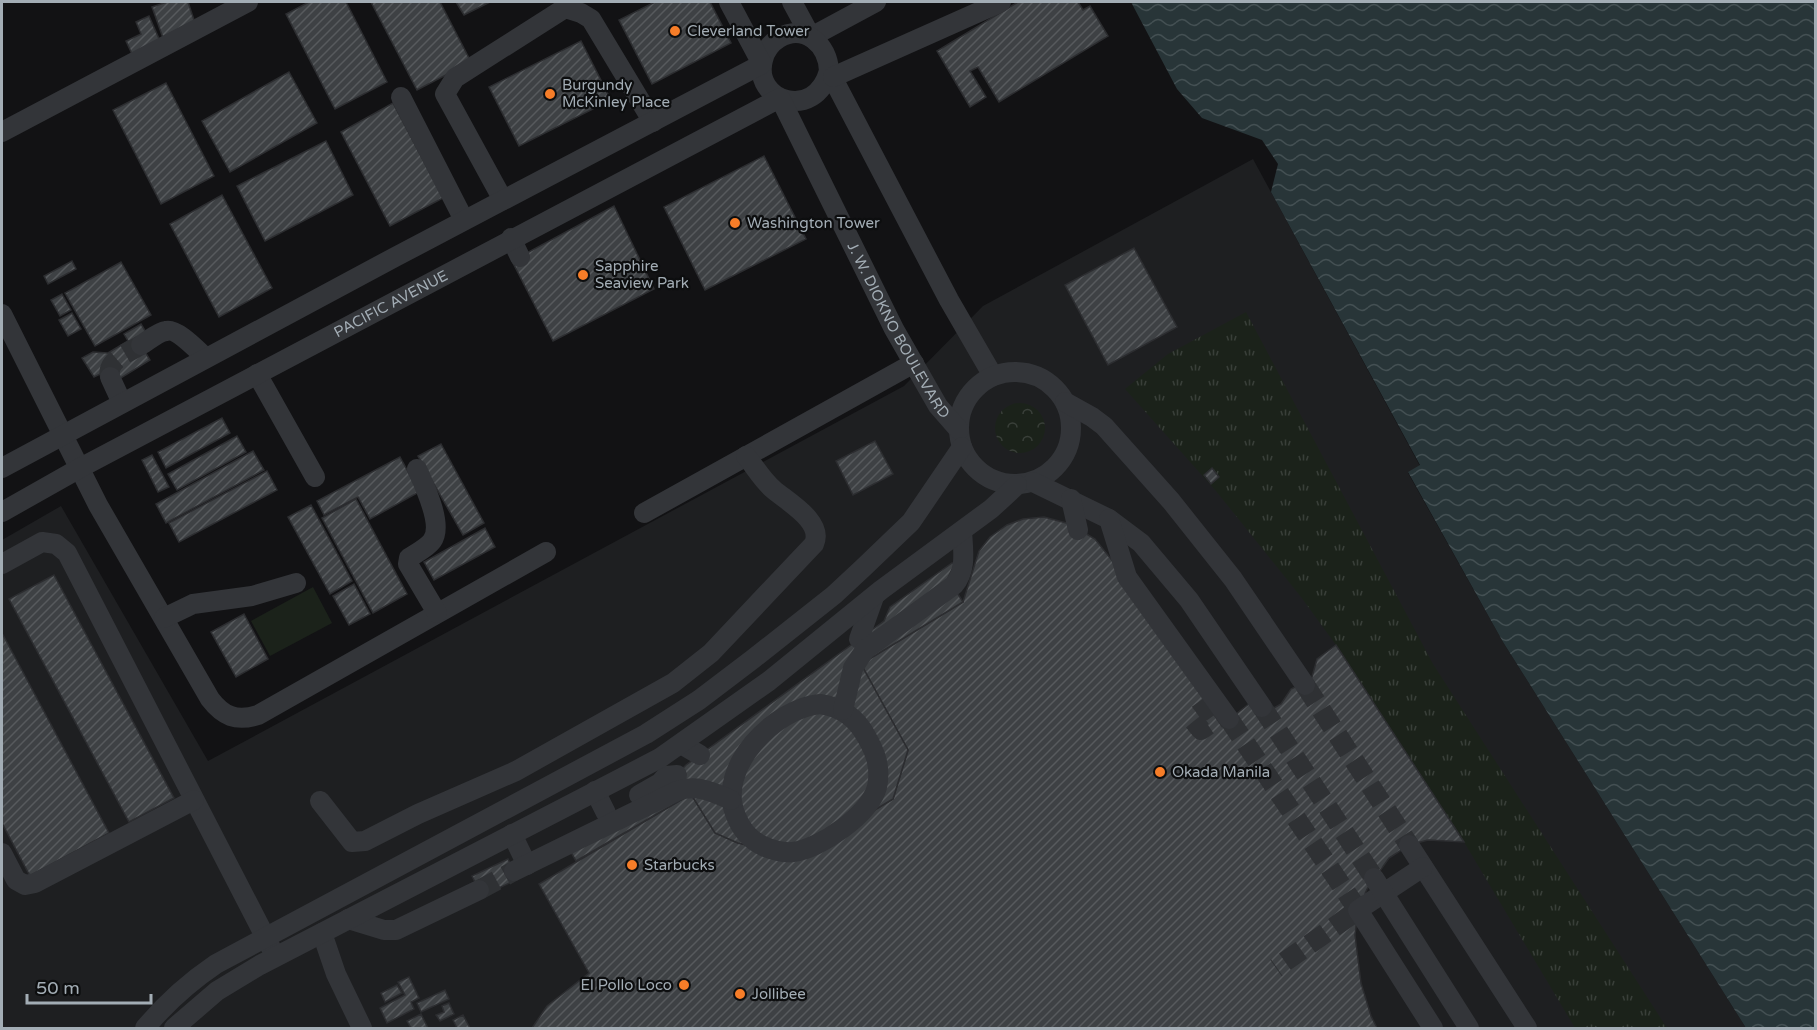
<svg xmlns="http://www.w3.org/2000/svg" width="1817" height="1030" viewBox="0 0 1817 1030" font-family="'Varela Round',sans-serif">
  <defs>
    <pattern id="grass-tufts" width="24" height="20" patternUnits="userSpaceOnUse" patternTransform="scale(1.5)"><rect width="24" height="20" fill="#1b221a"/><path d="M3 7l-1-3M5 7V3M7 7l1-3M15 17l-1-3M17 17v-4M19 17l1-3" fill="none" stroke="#393f39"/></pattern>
    <pattern id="forest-crowns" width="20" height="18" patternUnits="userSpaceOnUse" patternTransform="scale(1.5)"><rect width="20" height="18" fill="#1b221a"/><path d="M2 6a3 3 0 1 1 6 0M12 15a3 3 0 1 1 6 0" fill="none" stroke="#393f39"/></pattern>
    <pattern id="water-waves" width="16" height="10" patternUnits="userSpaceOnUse" patternTransform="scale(1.5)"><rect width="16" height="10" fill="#283538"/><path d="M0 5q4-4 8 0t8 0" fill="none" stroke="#445053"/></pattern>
    <pattern id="building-hatch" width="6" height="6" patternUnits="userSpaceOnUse" patternTransform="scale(1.5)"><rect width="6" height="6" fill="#3e4144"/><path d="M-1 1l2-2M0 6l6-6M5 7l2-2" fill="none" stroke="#575a5d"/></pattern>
  </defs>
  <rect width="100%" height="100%" fill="#121214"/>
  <polygon fill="#1e1f21" points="1253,159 1420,466 1408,473 1503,642 1746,1028 2,1028 2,540 61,506 208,761 904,386 983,306"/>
  <polygon fill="url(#grass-tufts)" points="1246,312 1433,664 1667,1028 1575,1028 1464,842 1336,645 1301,597 1216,491 1125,389 1168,354"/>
  <circle fill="url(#forest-crowns)" cx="1020" cy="428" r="25"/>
  <polygon fill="#1b221a" points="313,587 332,623 270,656 251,621"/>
  <polygon fill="url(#water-waves)" points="1131,2 1815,2 1815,1028 1746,1028 1503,642 1408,472 1420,465 1271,192 1278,164 1262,140 1202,118 1177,89"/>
  <g fill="url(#building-hatch)" stroke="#2c2d30" stroke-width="1.5">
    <polygon points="167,2 188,2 196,26 163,38 152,7"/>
    <polygon points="309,2 346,2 387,82 335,109 286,14"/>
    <polygon points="371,2 440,2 471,62 417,90"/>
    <polygon points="456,2 490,2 464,15"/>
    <polygon points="655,2 710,2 731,43 652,84 619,20"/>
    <polygon points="1018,2 1078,2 1083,10 1090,6 1108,36 999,102 978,67 970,71 986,97 970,107 937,51"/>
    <polygon points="149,16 160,41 132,54 126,41 141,34 136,22"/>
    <polygon points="581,41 611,100 519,146 489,87"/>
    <polygon points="289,72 317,123 230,172 202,121"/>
    <polygon points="166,83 214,176 161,204 113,110"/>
    <polygon points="393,103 443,198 390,226 341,132"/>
    <polygon points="326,141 353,195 265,241 237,186"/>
    <polygon points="764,156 806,239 705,290 664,207"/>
    <polygon points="222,195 272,288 219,317 170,224"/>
    <polygon points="614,206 654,289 553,341 512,261"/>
    <polygon points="1134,248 1177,327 1108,365 1065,285"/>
    <polygon points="72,261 76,269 48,284 44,276"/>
    <polygon points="121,262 151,315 95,346 65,293"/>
    <polygon points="62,294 71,310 60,316 51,300"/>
    <polygon points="72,313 81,329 68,336 59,320"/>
    <polygon points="141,324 147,334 138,340 150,360 116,381 102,373 94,377 82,358 93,352 108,353 128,341 124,334"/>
    <polygon points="222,418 230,433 166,468 158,452"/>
    <polygon points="237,436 246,452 177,490 168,474"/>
    <polygon points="875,441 893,474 853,495 836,461"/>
    <polygon points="441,444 484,523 463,535 418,456"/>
    <polygon points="253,451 264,470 166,523 156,504"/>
    <polygon points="152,455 169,487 158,492 142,460"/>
    <polygon points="400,457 419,492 370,519 358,497 324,515 317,501"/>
    <polygon points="1212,468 1219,477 1211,484 1204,475"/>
    <polygon points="267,471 277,490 179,542 169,523"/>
    <polygon points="356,499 407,594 373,613 322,518"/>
    <polygon points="311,505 352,581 330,594 288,517"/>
    <polygon points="1044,517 1070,524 1095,539 1115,564 1227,721 1250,703 1264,708 1274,708 1281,704 1291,689 1299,685 1310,684 1317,659 1336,645 1464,842 1428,840 1409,845 1389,858 1367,889 1358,910 1355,935 1361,983 1371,1016 1377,1028 532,1028 547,1006 589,973 539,884 691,794 715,833 738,843 798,856 893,799 908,750 861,664 963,602 979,551 990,537 1007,525 1023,519"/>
    <polygon points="485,528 495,547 434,580 424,562"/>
    <polygon points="952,563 955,563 948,578 963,602 861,664 908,750 893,799 798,856 738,843 715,833 691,794 576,861 565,842 666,786 686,765 884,621 890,607"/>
    <polygon points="54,575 174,798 129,822 9,599"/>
    <polygon points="354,584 370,614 349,625 333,596"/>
    <polygon points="244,614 268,659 236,677 211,632"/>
    <polygon points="2,633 109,833 30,876 2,823"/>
    <polygon points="508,859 518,879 482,896 472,876"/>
    <polygon points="409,977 419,998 411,1002 414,1009 387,1023 380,1008 405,995 398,982"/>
    <polygon points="397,985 402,993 385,1002 381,993"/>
    <polygon points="445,990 449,999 421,1012 417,1003"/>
    <polygon points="449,1003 454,1014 440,1021 436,1015 444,1012 442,1006"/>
    <polygon points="421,1014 428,1028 411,1028 407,1021"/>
    <polygon points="463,1015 470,1028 457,1028 453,1020"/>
  </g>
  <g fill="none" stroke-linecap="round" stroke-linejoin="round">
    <g stroke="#2f3134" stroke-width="20" stroke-dasharray="20 10" stroke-linecap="butt">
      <path d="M110 377C106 360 128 353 141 345"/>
      <polyline points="1305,685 1409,845"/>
      <polyline points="1214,703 1192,719 1201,730 1223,715"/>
      <polyline points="1262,707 1374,878"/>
      <polyline points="1229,719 1358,910 1276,968"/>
      <polyline points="479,890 514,871"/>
    </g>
    <g stroke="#333539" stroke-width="20">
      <polyline points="792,2 811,37 876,2"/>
      <path d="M829 71C815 122 752 101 763 60 765 51 771 43 779 38 805 23 828 45 829 71L949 300 993 376"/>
      <polyline points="833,77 1001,2"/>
      <polyline points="401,97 464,220"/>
      <polyline points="2,132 248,2"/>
      <polyline points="503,200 445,94 455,78 565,8 581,13 591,19 653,122"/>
      <polyline points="511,238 520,257"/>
      <path d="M2 314 98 505 210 699C223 716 236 722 258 715L546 552"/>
      <path d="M141 345C148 341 158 332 166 331 177 328 198 351 206 358"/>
      <circle cx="1015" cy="428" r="56"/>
      <polyline points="257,374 315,477"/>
      <polyline points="110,377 122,403"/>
      <polyline points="1065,402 1092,417 1104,426 1171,501 1233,579 1305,685"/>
      <polyline points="2,468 397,256 762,64 729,2"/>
      <path d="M417 469C424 485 444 525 432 541 427 548 416 553 409 558L408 564 437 613"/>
      <polyline points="1033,482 1109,519 1141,543 1189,600 1262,707"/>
      <polyline points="1071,499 1078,530"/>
      <path id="s1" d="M2 512 80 468 780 98 894 329 938 406 959 430"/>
      <polyline points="644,513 914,363"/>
      <polyline points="1109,519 1127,577 1229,719"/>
      <polyline points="2,564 42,542 56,544 67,553 271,948"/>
      <polyline points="164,618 193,604 252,596 296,583"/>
      <polyline points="859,639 874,597"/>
      <path d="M820 704C841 707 856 717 866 736 876 753 881 768 877 787 870 814 820 849 793 852 783 853 772 850 763 846 750 840 741 829 736 816 715 768 775 708 820 704Z"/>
      <path d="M843 710 853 668 865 650 954 585C967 570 963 550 962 531"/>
      <polyline points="681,744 700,755"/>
      <polyline points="595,791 606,813"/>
      <polyline points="639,795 660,783 666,776 677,775"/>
      <path d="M320 801 352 842 365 841 418 814 516 771 673 683 711 653 814 544C824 522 788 502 774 490 763 481 755 467 746 456"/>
      <polyline points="512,834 527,865"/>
      <polyline points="1409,845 1527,1028"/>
      <polyline points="2,853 16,880 25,885 35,883 194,800"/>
      <polyline points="1423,867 1358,910 1433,1028"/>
      <path d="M514 871 677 791C698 784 712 792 731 800"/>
      <polyline points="1374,878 1469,1028"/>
      <polyline points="348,919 384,930 396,930 479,890"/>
      <polyline points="322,933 336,974 362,1028"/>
      <path d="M145 1028C166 1003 188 983 216 964L646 734 699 700 753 659 834 595 863 568 911 522 962 447"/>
      <polyline points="174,1028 217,991 260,965 660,758 769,681 881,590 991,509 1017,485"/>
    </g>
  </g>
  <g fill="#f67d28" stroke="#0d0e0f" stroke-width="2">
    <circle cx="675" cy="31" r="6"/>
    <circle cx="550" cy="94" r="6"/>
    <circle cx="735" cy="223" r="6"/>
    <circle cx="583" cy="275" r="6"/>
    <circle cx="1160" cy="772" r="6"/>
    <circle cx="632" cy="865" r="6"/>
    <circle cx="684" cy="985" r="6"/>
    <circle cx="740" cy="994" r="6"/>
  </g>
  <g text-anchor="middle" stroke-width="4.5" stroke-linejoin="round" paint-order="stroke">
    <g font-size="15" fill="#a3adb5" stroke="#0d0e0f" text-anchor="start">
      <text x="687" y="36">Cleverland Tower</text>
      <text x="562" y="90">Burgundy<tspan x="562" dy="17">McKinley Place</tspan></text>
      <text x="747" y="228">Washington Tower</text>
      <text x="595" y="271">Sapphire<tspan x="595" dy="17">Seaview Park</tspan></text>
      <text x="1172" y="777">Okada Manila</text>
      <text x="644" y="870">Starbucks</text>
      <text x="672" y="990" text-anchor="end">El Pollo Loco</text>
      <text x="752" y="999">Jollibee</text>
    </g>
    <g font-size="15" fill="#a3adb5" stroke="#0d0e0f">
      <text dy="5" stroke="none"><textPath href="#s1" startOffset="441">PACIFIC AVENUE</textPath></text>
      <text dy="5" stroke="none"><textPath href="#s1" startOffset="1142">J. W. DIOKNO BOULEVARD</textPath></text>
    </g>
  </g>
  <rect width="1817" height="1030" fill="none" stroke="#a3adb5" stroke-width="6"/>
  <path d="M27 994v9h124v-9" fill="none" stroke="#a3adb5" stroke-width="3"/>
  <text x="36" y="994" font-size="18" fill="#a3adb5" stroke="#0d0e0f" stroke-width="4.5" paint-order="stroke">50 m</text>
</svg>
